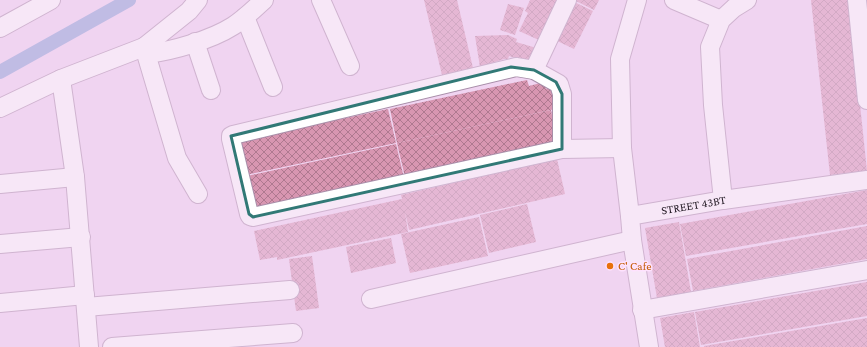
<svg xmlns="http://www.w3.org/2000/svg" width="867" height="347" viewBox="0 0 867 347" font-family="'Crimson Pro',serif">
  <defs>
    <pattern id="building-cross-hatch" width="8" height="8" patternUnits="userSpaceOnUse"><rect width="8" height="8" fill="#d896b1"/><path d="M0 0l8 8M0 8l8-8" fill="none" stroke="#af7990"/></pattern>
  </defs>
  <rect width="100%" height="100%" fill="#f0d4f1"/>
  <g fill="none" stroke-linecap="round" stroke-linejoin="round">
    <polyline stroke="#859fd6" stroke-width="14" points="0,72 129,0"/>
  </g>
  <g fill="url(#building-cross-hatch)">
    <polygon points="424,0 457,0 473,68 442,75"/>
    <polygon points="530,0 561,0 541,41 519,31 528,13 525,11"/>
    <polygon points="570,0 593,11 574,49 551,38"/>
    <polygon points="574,0 599,0 594,10"/>
    <polygon points="811,0 849,0 867,171 830,175"/>
    <polygon points="508,4 524,8 515,35 500,30"/>
    <polygon points="508,35 517,39 516,42 540,49 532,63 509,56 508,59 504,59 480,67 475,36"/>
    <polygon points="527,80 529,86 544,82 546,89 555,87 560,108 397,143 390,109"/>
    <polygon points="388,109 396,143 246,175 238,141"/>
    <polygon points="551,110 558,144 405,177 397,143"/>
    <polygon points="396,144 404,178 254,210 247,176"/>
    <polygon points="557,159 565,194 409,230 405,212 408,232 277,260 277,257 260,260 254,231 402,199 401,195"/>
    <polygon points="867,190 867,224 686,256 680,224"/>
    <polygon points="527,204 536,242 489,253 480,215"/>
    <polygon points="479,217 488,256 410,273 401,234"/>
    <polygon points="679,222 691,292 657,298 645,228"/>
    <polygon points="867,226 867,259 693,291 687,259"/>
    <polygon points="391,238 396,263 351,273 346,247"/>
    <polygon points="312,256 319,308 296,311 289,259"/>
    <polygon points="867,282 867,316 701,345 695,312"/>
    <polygon points="694,312 700,347 665,347 660,318"/>
    <polygon points="867,318 867,347 704,347 704,346"/>
  </g>
  <g fill="none" stroke-linecap="round" stroke-linejoin="round">
    <defs>
      <g id="minor">
        <polyline points="198,0 189,11 144,47 177,158 198,194"/>
        <polyline points="321,0 350,66"/>
        <polyline points="674,0 721,20"/>
        <polyline points="857,0 867,100"/>
        <polyline points="245,17 273,87"/>
        <polyline points="0,28 51,0"/>
        <polyline points="195,42 211,90"/>
        <path d="M147 54C172 51 211 40 233 26 244 19 254 9 264 0"/>
        <polyline points="534,70 567,0"/>
        <polyline points="61,79 75,177 89,347"/>
        <polyline points="0,108 61,79 144,47"/>
        <polyline points="562,149 562,94 559,84 534,70 516,67 233,135 231,136 231,139 249,214 250,216 253,217 562,149 622,148"/>
        <polyline points="0,184 75,177"/>
        <polyline points="723,200 713,105 710,47 721,20 734,8 747,0"/>
        <polyline points="630,216 622,148 620,59 637,0"/>
        <polyline points="0,244 81,237"/>
        <polyline points="371,299 632,240"/>
        <polyline points="0,303 85,295"/>
        <polyline points="86,307 290,290"/>
        <polyline points="642,310 867,270"/>
        <polyline points="112,347 293,333"/>
        <path id="s1" d="M649 347 632 240 630 216 723 200 867 180"/>
      </g>
    </defs>
    <use href="#minor" stroke="#a88ea9" stroke-width="20"/>
    <use href="#minor" stroke="#fff" stroke-width="18"/>
  </g>
  <path d="M0 0H867V347H0ZM511 67 534 70 556 82 562 94V149L253 217 249 214 231 136Z" fill="#f0d4f1" fill-opacity=".55" fill-rule="evenodd"/>
  <path fill="none" stroke="#317976" stroke-width="3" stroke-linejoin="round" d="M511 67 534 70 556 82 562 94V149L253 217 249 214 231 136Z"/>
  <circle fill="#e8710a" stroke="#fee2fe" stroke-width="1.5" cx="610" cy="266" r="4"/>
  <g text-anchor="middle" stroke-width="3" stroke-linejoin="round" paint-order="stroke">
    <g font-size="12" fill="#211822" stroke="#fee2fe">
      <text dy="4" stroke="none"><textPath href="#s1" startOffset="197">STREET 43BT</textPath></text>
    </g>
    <g font-size="12" fill="#c56008" stroke="#fee2fe" text-anchor="start">
      <text x="618" y="270">C' Cafe</text>
    </g>
  </g>
</svg>
